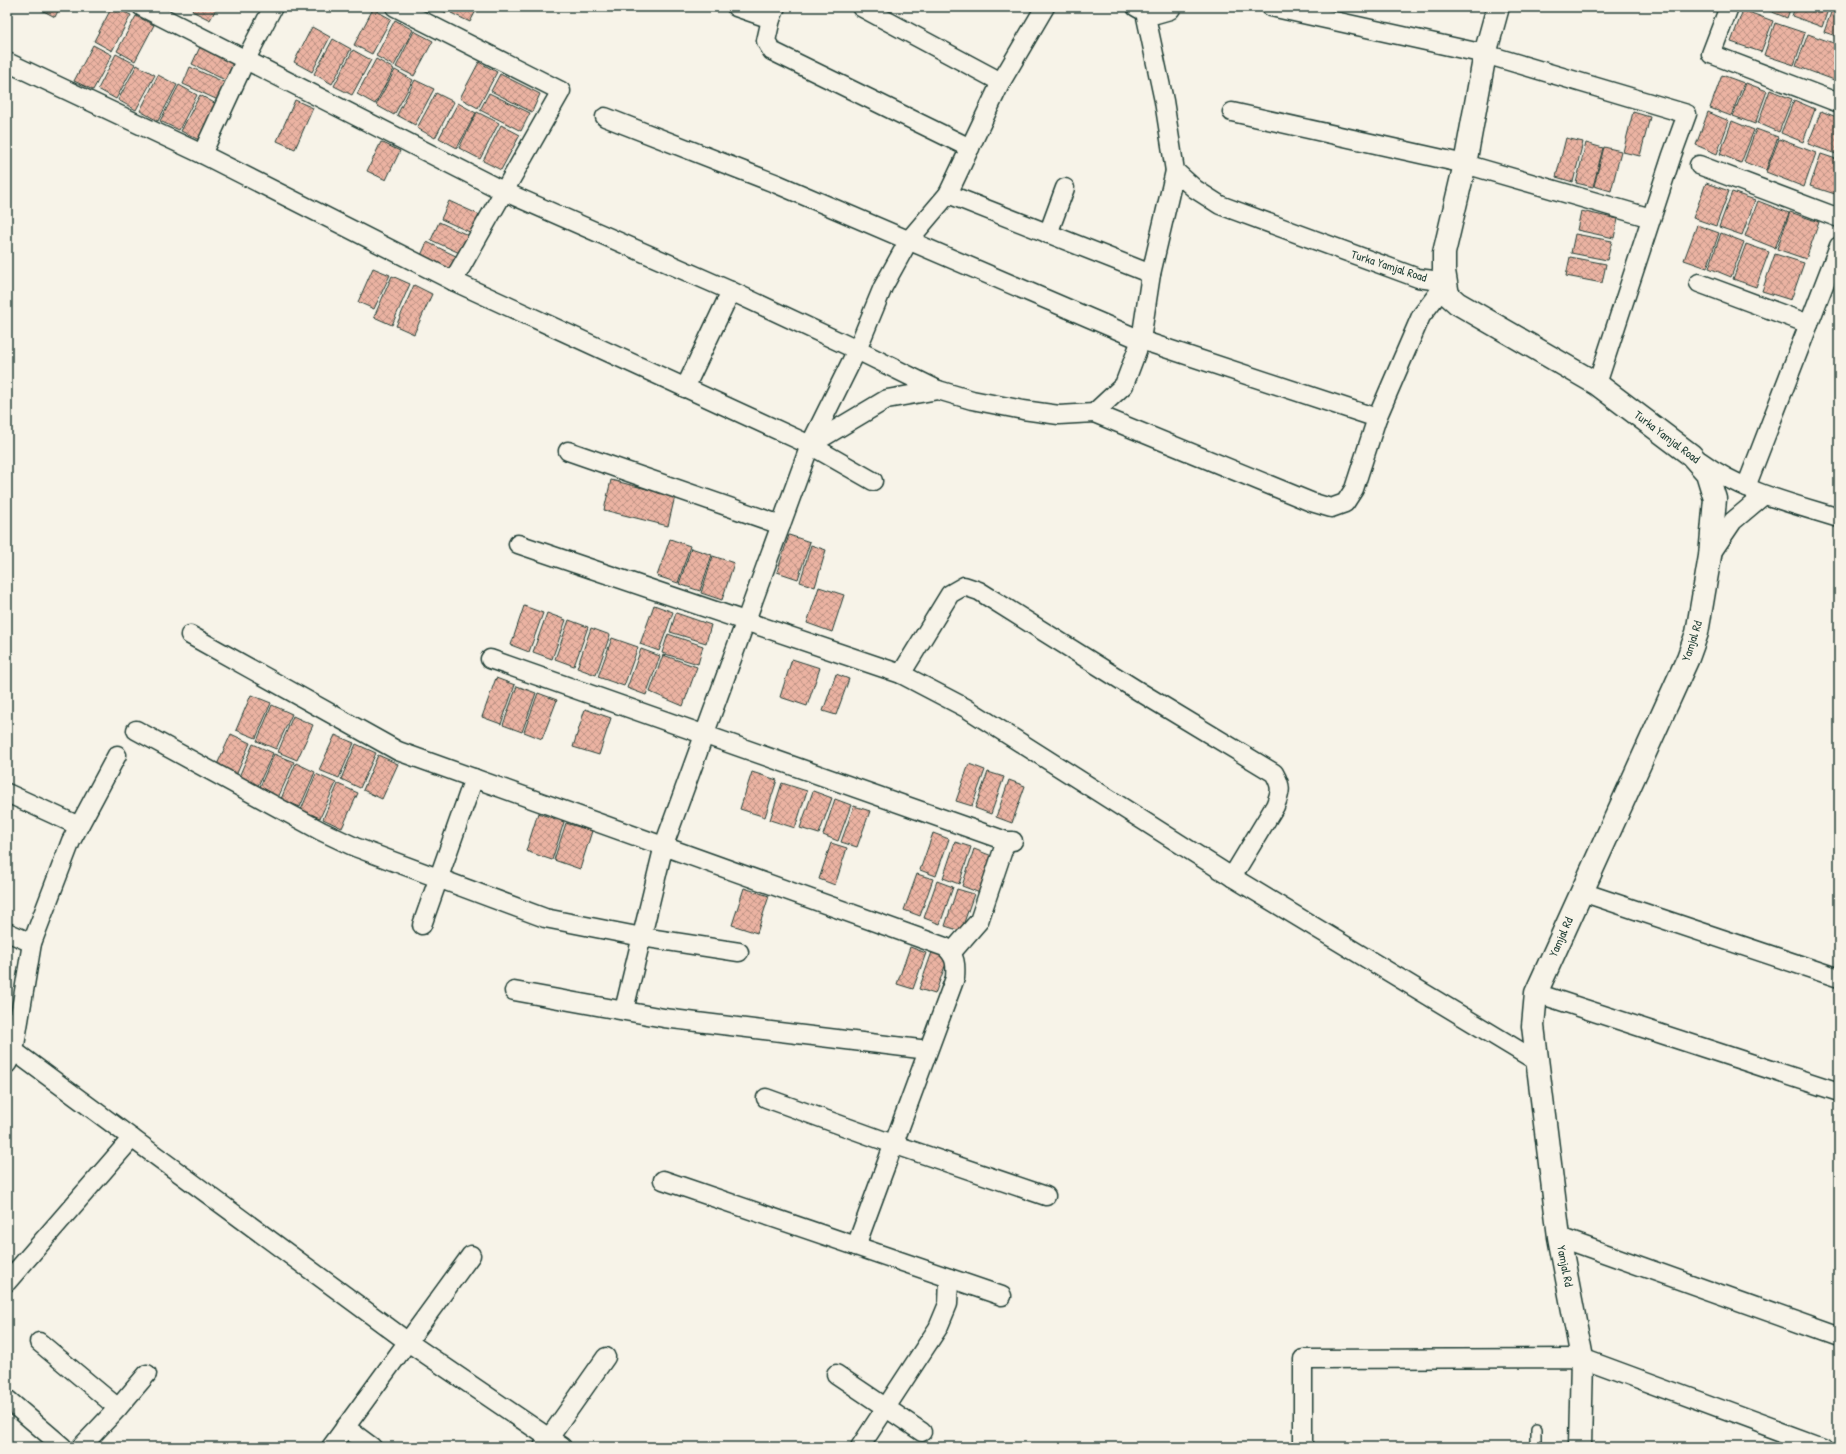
<svg xmlns="http://www.w3.org/2000/svg" width="1846" height="1454" viewBox="0 0 1846 1454" font-family="'Patrick Hand',sans-serif">
  <defs>
    <pattern id="building-cross-hatch" width="8" height="8" patternUnits="userSpaceOnUse"><rect width="8" height="8" fill="#ebb3a2"/><path d="M0 0l8 8M0 8l8-8" fill="none" stroke="#be9385"/></pattern>
  </defs>
  <rect width="100%" height="100%" fill="#f7f3e8"/>
  <filter id="ink" filterUnits="userSpaceOnUse"><feTurbulence type="fractalNoise" baseFrequency=".025" numOctaves="2"/><feDisplacementMap in="SourceGraphic" scale="8" xChannelSelector="R" yChannelSelector="G"/><feConvolveMatrix kernelMatrix="1 2 1 2 8 2 1 2 1" color-interpolation-filters="sRGB"/></filter>
  <g filter="url(#ink)">
    <g fill="url(#building-cross-hatch)" stroke="#1f3d34">
      <polygon points="36,7 60,7 55,17"/>
      <polygon points="112,7 131,15 112,51 94,41"/>
      <polygon points="194,7 217,7 210,20 192,11"/>
      <polygon points="433,7 450,7 447,13"/>
      <polygon points="454,7 478,7 470,22 451,13"/>
      <polygon points="1766,7 1791,7 1787,18 1765,9"/>
      <polygon points="1795,7 1829,7 1822,27 1792,16"/>
      <polygon points="1833,7 1839,7 1839,37 1824,32"/>
      <polygon points="373,9 391,19 372,54 354,45"/>
      <polygon points="1743,10 1773,21 1761,52 1731,42"/>
      <polygon points="136,16 154,25 135,61 117,51"/>
      <polygon points="395,20 413,30 394,66 376,56"/>
      <polygon points="1775,23 1805,33 1794,65 1764,55"/>
      <polygon points="312,27 330,37 312,72 294,62"/>
      <polygon points="414,31 433,41 414,76 396,67"/>
      <polygon points="1808,34 1839,45 1839,75 1837,81 1796,66"/>
      <polygon points="333,39 351,49 332,84 314,74"/>
      <polygon points="93,45 112,55 93,90 74,81"/>
      <polygon points="200,47 235,64 227,81 192,64"/>
      <polygon points="353,50 371,60 352,95 334,86"/>
      <polygon points="116,54 135,64 116,99 98,89"/>
      <polygon points="376,59 394,69 375,104 357,94"/>
      <polygon points="479,62 497,72 478,108 460,98"/>
      <polygon points="137,65 155,75 136,110 118,100"/>
      <polygon points="190,67 226,83 218,100 183,84"/>
      <polygon points="395,70 413,80 394,115 376,105"/>
      <polygon points="500,74 540,94 532,112 491,91"/>
      <polygon points="158,75 177,85 158,121 140,111"/>
      <polygon points="1722,75 1744,83 1731,116 1710,108"/>
      <polygon points="415,80 434,89 415,125 397,115"/>
      <polygon points="1746,83 1767,91 1755,124 1733,116"/>
      <polygon points="179,85 197,95 179,130 160,121"/>
      <polygon points="1770,90 1792,99 1779,132 1758,123"/>
      <polygon points="436,93 454,102 435,138 417,128"/>
      <polygon points="489,93 530,113 521,131 480,110"/>
      <polygon points="200,95 218,105 199,140 181,131"/>
      <polygon points="295,100 313,108 295,149 277,141"/>
      <polygon points="1794,100 1815,109 1803,142 1781,133"/>
      <polygon points="458,103 476,113 457,148 439,138"/>
      <polygon points="1821,111 1839,118 1839,155 1808,144"/>
      <polygon points="477,112 499,123 480,159 459,148"/>
      <polygon points="1633,112 1650,117 1640,156 1623,152"/>
      <polygon points="1708,112 1729,121 1717,154 1696,145"/>
      <polygon points="1732,121 1754,130 1741,163 1720,154"/>
      <polygon points="501,125 520,135 501,170 483,161"/>
      <polygon points="1756,129 1778,137 1766,170 1744,162"/>
      <polygon points="1566,138 1583,142 1573,182 1556,177"/>
      <polygon points="1779,139 1816,153 1804,187 1766,172"/>
      <polygon points="381,142 400,151 386,180 367,171"/>
      <polygon points="1586,143 1603,148 1593,187 1576,183"/>
      <polygon points="1604,147 1621,151 1611,191 1594,186"/>
      <polygon points="1821,154 1839,160 1839,182 1835,194 1810,186"/>
      <polygon points="1706,183 1729,191 1716,226 1693,218"/>
      <polygon points="1732,192 1755,200 1742,235 1719,227"/>
      <polygon points="449,201 482,216 474,234 441,219"/>
      <polygon points="1758,201 1789,213 1775,248 1745,236"/>
      <polygon points="1581,211 1618,219 1614,238 1577,230"/>
      <polygon points="1790,212 1819,222 1806,259 1777,249"/>
      <polygon points="439,222 472,237 464,255 431,240"/>
      <polygon points="1697,225 1719,233 1707,268 1684,260"/>
      <polygon points="1721,233 1744,242 1731,277 1709,268"/>
      <polygon points="1575,234 1612,241 1607,260 1571,253"/>
      <polygon points="427,242 460,258 452,275 419,260"/>
      <polygon points="1746,244 1769,252 1756,287 1733,279"/>
      <polygon points="1775,254 1804,263 1791,300 1762,291"/>
      <polygon points="1570,257 1606,264 1602,283 1566,276"/>
      <polygon points="373,268 390,275 374,309 358,302"/>
      <polygon points="392,276 410,284 392,325 374,317"/>
      <polygon points="414,285 432,294 414,334 396,326"/>
      <polygon points="611,480 675,496 668,526 604,510"/>
      <polygon points="789,535 810,542 798,579 777,572"/>
      <polygon points="670,539 690,546 678,583 657,576"/>
      <polygon points="811,545 826,550 815,587 800,582"/>
      <polygon points="691,548 712,555 700,591 679,584"/>
      <polygon points="713,556 734,563 722,600 701,593"/>
      <polygon points="819,587 844,595 832,632 807,623"/>
      <polygon points="654,605 673,612 659,651 640,644"/>
      <polygon points="524,606 543,613 529,652 511,645"/>
      <polygon points="547,613 566,620 552,659 533,652"/>
      <polygon points="676,613 711,625 706,643 670,632"/>
      <polygon points="569,620 588,627 574,666 555,659"/>
      <polygon points="591,628 610,635 596,675 577,668"/>
      <polygon points="668,634 703,646 698,664 662,653"/>
      <polygon points="612,638 638,647 624,686 598,677"/>
      <polygon points="641,649 660,656 646,695 627,688"/>
      <polygon points="663,655 697,667 683,706 650,692"/>
      <polygon points="792,659 820,668 807,706 780,697"/>
      <polygon points="836,674 849,679 836,715 823,711"/>
      <polygon points="496,678 515,685 501,724 482,717"/>
      <polygon points="517,686 536,693 522,732 503,725"/>
      <polygon points="538,693 557,700 542,739 524,732"/>
      <polygon points="251,695 271,703 256,738 236,730"/>
      <polygon points="272,705 292,714 276,749 257,741"/>
      <polygon points="585,709 611,718 599,755 573,747"/>
      <polygon points="293,716 313,725 297,760 278,752"/>
      <polygon points="231,734 250,743 235,778 215,769"/>
      <polygon points="335,735 354,743 339,778 319,770"/>
      <polygon points="253,744 273,753 257,788 238,779"/>
      <polygon points="356,744 376,753 360,788 341,779"/>
      <polygon points="274,754 294,762 278,798 259,789"/>
      <polygon points="378,755 398,764 382,799 363,790"/>
      <polygon points="296,763 315,772 300,807 281,799"/>
      <polygon points="969,764 985,770 972,806 956,801"/>
      <polygon points="752,772 777,780 765,817 740,809"/>
      <polygon points="988,772 1004,777 991,814 975,808"/>
      <polygon points="316,774 336,783 320,818 301,810"/>
      <polygon points="1009,780 1025,786 1012,823 996,817"/>
      <polygon points="782,783 807,791 795,828 770,820"/>
      <polygon points="338,784 358,793 342,828 323,819"/>
      <polygon points="813,791 832,798 819,834 800,828"/>
      <polygon points="835,799 851,805 838,841 823,835"/>
      <polygon points="854,806 870,811 857,847 841,842"/>
      <polygon points="538,813 564,822 552,860 526,851"/>
      <polygon points="566,823 592,831 580,869 554,860"/>
      <polygon points="933,833 949,839 936,876 920,870"/>
      <polygon points="955,842 971,847 959,884 943,878"/>
      <polygon points="831,843 847,848 835,885 819,879"/>
      <polygon points="974,849 992,856 980,893 962,886"/>
      <polygon points="917,874 933,879 920,916 904,910"/>
      <polygon points="937,881 953,887 940,924 924,918"/>
      <polygon points="744,888 769,896 757,933 732,925"/>
      <polygon points="957,889 974,894 961,931 945,926"/>
      <polygon points="910,947 926,953 913,989 897,984"/>
      <polygon points="932,952 948,958 935,994 919,989"/>
    </g>
    <g fill="none" stroke-linecap="round" stroke-linejoin="round">
      <defs>
        <polyline id="lane" points="1536,1429 1536,1447"/>
        <g id="street">
          <polyline points="142,7 503,191 731,291 857,350 938,390"/>
          <polyline points="395,7 561,91 453,281"/>
          <polyline points="736,7 771,19"/>
          <polyline points="776,7 771,19 766,41 772,51 970,148"/>
          <polyline points="861,7 1001,82"/>
          <polyline points="1271,7 1485,54 1687,114 1672,155 1597,384"/>
          <polyline points="1729,7 1711,54 1839,103"/>
          <polyline points="1145,12 1156,14 1170,10 1172,7"/>
          <polyline points="7,62 202,154 453,281 810,445 873,481"/>
          <polyline points="1232,112 1465,164 1651,218"/>
          <polyline points="605,117 777,184 1141,340 1377,418"/>
          <polyline points="202,154 245,61 273,7"/>
          <polyline points="1699,165 1839,218"/>
          <polyline points="948,194 1151,274"/>
          <polyline points="1048,234 1065,188"/>
          <polyline points="1699,283 1809,324"/>
          <polyline points="685,388 731,291"/>
          <polyline points="1094,413 1311,502 1331,508 1345,503 1354,489 1377,418 1421,316 1447,282 1418,278 1220,205 1195,189 1175,171 1164,101 1145,12 1136,7"/>
          <polyline points="810,445 887,399 938,390 972,400 1023,410 1059,415 1094,413 1124,385 1141,340 1151,274 1175,171"/>
          <polyline points="568,451 781,525"/>
          <path d="M1700 461C1742 492 1790 503 1839 518"/>
          <polyline points="1746,487 1839,246"/>
          <polyline points="518,544 901,674 966,708 1232,877 1538,1062"/>
          <polyline points="1710,555 1733,521 1764,495"/>
          <path d="M190 635 398 751 945 947C956 956 956 965 955 978L856 1246"/>
          <polyline points="490,659 1006,841 1013,841"/>
          <path d="M901 674 950 594 964 586 979 591 1140 692 1274 773C1282 787 1281 791 1275 806L1232 877"/>
          <polyline points="136,730 321,831 355,847 545,918 642,937 739,952"/>
          <polyline points="7,793 79,826"/>
          <polyline points="1582,892 1839,978"/>
          <polyline points="422,925 474,778"/>
          <polyline points="7,932 32,943"/>
          <polyline points="952,952 979,921 1006,841"/>
          <polyline points="514,991 664,1018 928,1050"/>
          <polyline points="1536,993 1839,1092"/>
          <polyline points="624,1010 664,845 810,445 857,350 883,287 909,240 948,194 1001,82 1045,7"/>
          <polyline points="7,1048 14,1051 408,1342 549,1438 543,1447"/>
          <polyline points="7,1064 14,1051 32,943 71,841 117,755"/>
          <polyline points="766,1098 893,1144 1046,1196"/>
          <polyline points="663,1180 1002,1296"/>
          <polyline points="1559,1237 1839,1337"/>
          <polyline points="7,1282 132,1138"/>
          <polyline points="39,1342 118,1408"/>
          <polyline points="836,1374 922,1432"/>
          <polyline points="7,1399 63,1447"/>
          <polyline points="345,1427 372,1447"/>
          <polyline points="81,1447 118,1408 147,1374"/>
          <polyline points="331,1447 471,1255"/>
          <polyline points="562,1447 549,1438 606,1357"/>
          <polyline points="860,1447 938,1328 948,1304 949,1278"/>
          <polyline points="1303,1447 1303,1359 1582,1358 1823,1447"/>
        </g>
        <polyline id="secondary" points="1498,7 1485,54 1465,164 1444,253 1444,271 1448,295 1457,303 1597,384 1691,455 1707,473 1715,499 1710,556 1697,633 1688,658 1536,993 1533,1026 1559,1237 1582,1358 1580,1447"/>
      </defs>
      <use href="#lane" stroke="#1f3d34" stroke-width="12"/>
      <use href="#street" stroke="#1f3d34" stroke-width="21"/>
      <use href="#secondary" stroke="#1f3d34" stroke-width="25"/>
      <use href="#lane" stroke="#f7f3e8" stroke-width="9"/>
      <use href="#street" stroke="#f7f3e8" stroke-width="18"/>
      <use href="#secondary" stroke="#f7f3e8" stroke-width="22"/>
    </g>
  </g>
  <g text-anchor="middle" stroke-width="3" stroke-linejoin="round" paint-order="stroke">
    <g font-size="12" fill="#1f3d34" stroke="#f7f3e8">
      <text transform="translate(1389 266) rotate(18)" y="4">Turka Yamjal Road</text>
      <text transform="translate(1667 437) rotate(37)" y="4">Turka Yamjal Road</text>
      <text transform="translate(1692 641) rotate(-72)" y="4">Yamjal Rd</text>
      <text transform="translate(1561 937) rotate(-66)" y="4">Yamjal Rd</text>
      <text transform="translate(1565 1266) rotate(79)" y="4">Yamjal Rd</text>
    </g>
  </g>
  <rect width="1846" height="1454" fill="none" stroke="#f7f3e8" stroke-width="24"/>
  <rect x="12" y="12" width="1822" height="1430" fill="none" stroke="#1f3d34" stroke-width="1.5" filter="url(#ink)"/>
</svg>
